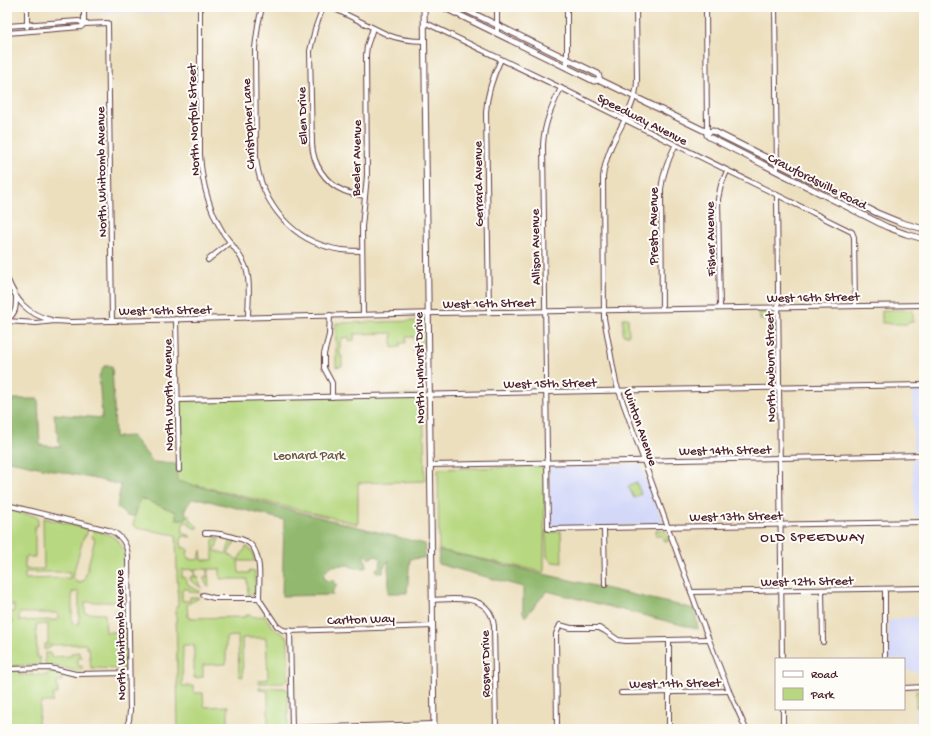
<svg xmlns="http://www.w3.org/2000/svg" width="931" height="736" viewBox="0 0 931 736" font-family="'Gochi Hand',sans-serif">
  <rect width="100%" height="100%" fill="#fdfcf7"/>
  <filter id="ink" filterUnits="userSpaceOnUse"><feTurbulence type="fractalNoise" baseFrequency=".025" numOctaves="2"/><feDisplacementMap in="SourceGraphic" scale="8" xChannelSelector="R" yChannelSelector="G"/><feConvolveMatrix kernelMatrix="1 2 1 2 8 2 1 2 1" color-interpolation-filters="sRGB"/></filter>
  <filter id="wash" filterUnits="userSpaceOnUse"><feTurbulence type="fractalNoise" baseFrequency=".012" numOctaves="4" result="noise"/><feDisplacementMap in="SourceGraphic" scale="16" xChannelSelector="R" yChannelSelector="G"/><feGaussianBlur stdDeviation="0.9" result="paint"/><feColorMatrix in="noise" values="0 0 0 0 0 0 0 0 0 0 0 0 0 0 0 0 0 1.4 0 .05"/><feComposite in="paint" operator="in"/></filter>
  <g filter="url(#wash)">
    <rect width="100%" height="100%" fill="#ecdfbe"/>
    <g fill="#d3d8f9">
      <rect x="87" y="7" width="82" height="6"/>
      <polygon points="924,389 924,451 913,451 913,390"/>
      <polygon points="912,459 924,459 924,517 914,517"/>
      <polygon points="641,464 664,524 550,527 549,466"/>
      <polygon points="918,593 924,593 924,674 904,669 904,659 889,659 888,620 899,620 900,618 918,617"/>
      <rect x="916" y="707" width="8" height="22"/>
    </g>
    <g fill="#b7d880" stroke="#807c56" fill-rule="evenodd">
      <polygon points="882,310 913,310 913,322 909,322 908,324 888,324 887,323 882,323"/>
      <polygon points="759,312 773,312 775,313 775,338 769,338 769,322 766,321 765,320 760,320"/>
      <polygon points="623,318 628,318 629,335 623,335"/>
      <polygon points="419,321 422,329 423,349 422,351 412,350 413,349 415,348 414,337 406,337 406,343 400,343 400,347 392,348 392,333 354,334 354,340 349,341 349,337 342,338 342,340 340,341 340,356 342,356 342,366 336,367 336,323"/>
      <polygon points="423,395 425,481 358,483 358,524 197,485 178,500 174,467 178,466 177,400"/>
      <polygon points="545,466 544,572 439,550 438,469"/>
      <polygon points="636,482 641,494 634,498 628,486"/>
      <path d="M140 497 177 512 187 518V516L189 515 191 521 198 527 197 529 190 526V523L184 522V524H183L182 533 189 535 191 537 182 536V539H181V545H182V548H187L188 551 187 557 189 558V559L196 560 197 559H199L201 550 202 560H213V540L217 538H220L218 541 215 551 226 554 231 539 236 540 228 554 238 560 239 558 247 546 253 553 255 561H238L239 573H249V571L255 572V590L253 594 248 595 247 579H220V569H208L209 587 207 586 204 579V577H207V569H195V577H199L198 580 202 588 191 581 190 577H194V569L182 570V577L186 578C186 586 193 588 200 591L199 593 190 592 189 589H182V601H190V597H198L199 598 187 605 188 618 246 617V615H250L251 617 265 616C270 626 278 632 288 637V680L283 683H259L258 681 259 680 268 679 266 638H242L243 677 239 676 238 636 226 637V664L203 665V677L194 678V645H183L182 686H194V693H203L204 707 228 706V729H178L176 606 178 605 176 535 137 528 133 525Z"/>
      <path d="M7 509 38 517V525L35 526V557H25V569H44L43 519 44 518 88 529 86 536H84L72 578 76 580V582L80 583 81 581H84L95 539 92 537 93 530C108 534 117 535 124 551V605H118L117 602H85V613L105 614 106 632H119L117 631V614H114L115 610 124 609 125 611V669L91 668 89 648H86V644L50 645V648L47 649 45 650 43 648 45 647V644H48V624L36 625 37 657 40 658V665L7 666V623L13 622 7 620V612H14V605H7ZM25 572H70V578L25 579ZM72 592H79V624H72ZM19 613H58V620L19 621Z"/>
      <polygon points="656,530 665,530 669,541 663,541 663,537 662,536 656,536"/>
      <polygon points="546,531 551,531 550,533 553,532 561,531 562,563 553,562 547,557"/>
      <polygon points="79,652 79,655 81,655 82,658 78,658 78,666 82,666 82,669 78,671 55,666 45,665 45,653 50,653 51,657 71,656 71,653"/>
      <polygon points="7,670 20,670 19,675 48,675 49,671 62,674 62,681 57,681 58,694 53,694 53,702 41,702 37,729 7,729"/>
      <polygon points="259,688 284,688 288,690 288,729 268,729 268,691 259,690"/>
      <rect x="916" y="691" width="8" height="16"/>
    </g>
    <g fill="#91b86e" stroke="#6e6c4c">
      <path d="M104 366H112L114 404 115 437 132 436 153 462 176 464 177 481 425 544 424 558 410 559 407 593H388L389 577 388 569 389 560 383 568V573H377L376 569 380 566 381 559 375 555 369 559 366 555H363L367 564 365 568H354L348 565 330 566 324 574 325 580 334 581 337 585 332 592 333 595 282 596 284 520 201 499H192L185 509 187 518 176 520V512L140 498 135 516H126L117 507 121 485C93 478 66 473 38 467 27 465 18 462 7 461V399H38L40 445 60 447 54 414 102 418 99 376Z"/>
      <polygon points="439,550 695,609 698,629 547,591 525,617 523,612 523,587 438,564"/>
    </g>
  </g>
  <g filter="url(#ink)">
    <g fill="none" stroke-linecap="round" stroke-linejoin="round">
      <defs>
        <g id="minor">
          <polyline points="27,7 27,27"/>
          <polyline points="84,7 84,24"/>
          <path d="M200 7V155C202 183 209 210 224 234 232 245 242 256 246 268 251 283 248 302 248 318"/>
          <path d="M262 7 258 25 255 48 256 156C259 197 287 236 328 247 339 251 351 251 362 251"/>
          <path d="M323 7 315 29 310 51 312 144C313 164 325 183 344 191 351 194 358 195 365 196"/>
          <path d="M331 7 388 35C400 40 412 41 425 41"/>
          <polyline points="497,7 497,33"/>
          <polyline points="567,7 567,68"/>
          <path d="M636 7 637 81C636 105 620 126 611 147 607 157 604 167 603 177L604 318 616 383 699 614 729 691 746 729"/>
          <polyline points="706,7 707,132"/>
          <polyline points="775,7 777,171"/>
          <polyline points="424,22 561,88 852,232 854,237 855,306"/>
          <polyline points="7,26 79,21 84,24 108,23 112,321"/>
          <polyline points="7,33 81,27 84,24"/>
          <path d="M561 88C552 106 544 124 543 145L548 529 924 522"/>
          <polyline points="777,196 782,659"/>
          <polyline points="208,260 230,242"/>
          <path d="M7 278C16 300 26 314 51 320"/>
          <polyline points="720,308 718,199 721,185 727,171"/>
          <path d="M662 309 661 189C663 173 668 160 675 146"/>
          <path d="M489 312 486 112C487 93 493 76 501 59"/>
          <polyline points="363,314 362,227 367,176 366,55 367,46 373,28"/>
          <polyline points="330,315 329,335 324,354 324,368 332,383 332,397"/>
          <polyline points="176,319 179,470"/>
          <polyline points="7,321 36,323 55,321 71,322 437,313 924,305"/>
          <path d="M7 321C16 311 16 310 16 297"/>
          <polyline points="177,400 546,392 924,385"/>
          <polyline points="430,465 924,455"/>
          <path d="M7 505 108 530C120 534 127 543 128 556L130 711 129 720 126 729"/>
          <polyline points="604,528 605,585"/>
          <path d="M205 533C216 533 226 534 236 538 242 539 248 541 252 546 262 558 259 583 259 598L261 602 277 626 283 630 289 631 433 626"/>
          <polyline points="885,589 885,656"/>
          <polyline points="822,590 823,642"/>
          <polyline points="691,592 924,588"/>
          <polyline points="203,595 214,598 259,598"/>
          <path d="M432 600C457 599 490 593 494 626L496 729"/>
          <polyline points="290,630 292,729"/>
          <polyline points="669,640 669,729"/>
          <polyline points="7,669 50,668 76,674 129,673"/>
          <polyline points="904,688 924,687"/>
          <polyline points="621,693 729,691"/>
          <polyline points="783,709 783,729"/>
          <polyline points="292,728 434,724"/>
          <polyline points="557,729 556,634 560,625 571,628 599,628 605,631 618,640 626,641 708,639"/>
        </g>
        <g id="major">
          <polyline points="424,7 434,729"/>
          <polyline points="443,7 594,81 600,80"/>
          <polyline points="460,7 598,74 600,80 707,132 713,131 877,213 899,222 924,229"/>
          <polyline points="707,132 707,135 709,137 887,227 906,234 924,239"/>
        </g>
      </defs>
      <use href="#minor" stroke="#623c41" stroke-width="6"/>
      <use href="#major" stroke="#623c41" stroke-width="7"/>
      <use href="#minor" stroke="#fff" stroke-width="4"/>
      <use href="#major" stroke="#fff" stroke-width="5"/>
    </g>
  </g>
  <g text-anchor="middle" stroke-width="4" stroke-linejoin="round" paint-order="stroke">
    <g font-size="13" fill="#4a1f2b" stroke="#fdfcf7">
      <text transform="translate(301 116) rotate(-92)" y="5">Ellen Drive</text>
      <text transform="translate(643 118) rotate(27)" y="5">Speedway Avenue</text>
      <text transform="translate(192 120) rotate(-92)" y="5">North Norfolk Street</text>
      <text transform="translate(247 124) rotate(-93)" y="5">Christopher Lane</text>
      <text transform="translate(355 158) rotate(-89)" y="5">Beeler Avenue</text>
      <text transform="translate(100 172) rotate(-91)" y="5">North Whitcomb Avenue</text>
      <text transform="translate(818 180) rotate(27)" y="5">Crawfordsville Road</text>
      <text transform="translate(477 184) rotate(-91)" y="5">Gerrard Avenue</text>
      <text transform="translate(652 226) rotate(-90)" y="5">Presto Avenue</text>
      <text transform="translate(709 239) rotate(-91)" y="5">Fisher Avenue</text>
      <text transform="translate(534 247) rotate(-91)" y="5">Allison Avenue</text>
      <text transform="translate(813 296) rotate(-1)" y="5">West 16th Street</text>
      <text transform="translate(489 302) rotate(-1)" y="5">West 16th Street</text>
      <text transform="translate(165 309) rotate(-1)" y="5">West 16th Street</text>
      <text transform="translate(769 367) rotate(-91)" y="5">North Auburn Street</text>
      <text transform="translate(418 368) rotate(-91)" y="5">North Lynhurst Drive</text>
      <text transform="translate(550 382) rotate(-1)" y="5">West 15th Street</text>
      <text transform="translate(167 395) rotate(-91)" y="5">North Worth Avenue</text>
      <text transform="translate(642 427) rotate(71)" y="5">Winton Avenue</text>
      <text transform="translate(725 449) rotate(-1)" y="5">West 14th Street</text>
      <text transform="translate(736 515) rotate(-1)" y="5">West 13th Street</text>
      <text transform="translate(807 580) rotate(-1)" y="5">West 12th Street</text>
      <text transform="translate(361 618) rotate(-2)" y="5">Carlton Way</text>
      <text transform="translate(119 635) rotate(-91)" y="5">North Whitcomb Avenue</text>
      <text transform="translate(484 664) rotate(-91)" y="5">Rosner Drive</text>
      <text transform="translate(675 682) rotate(-1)" y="5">West 11th Street</text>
    </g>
    <g font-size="13" fill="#6b5644" stroke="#fdfcf7">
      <text x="309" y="459">Leonard Park</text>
    </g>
    <g font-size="14" letter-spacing="1" fill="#4a1f2b" stroke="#fdfcf7">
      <text x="813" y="541">OLD SPEEDWAY</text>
    </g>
  </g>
  <rect width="931" height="736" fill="none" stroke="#fdfcf7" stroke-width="24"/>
  <rect x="775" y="658" width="130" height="52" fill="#fdfcf7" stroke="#b5a4a5"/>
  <rect x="783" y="671" width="20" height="6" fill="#ffffff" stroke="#b5a4a5"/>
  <text x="811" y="678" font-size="12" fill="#4a1f2b">Road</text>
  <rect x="783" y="688" width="20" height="12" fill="#b7d880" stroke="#b5a4a5"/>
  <text x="811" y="698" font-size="12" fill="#4a1f2b">Park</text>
</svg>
